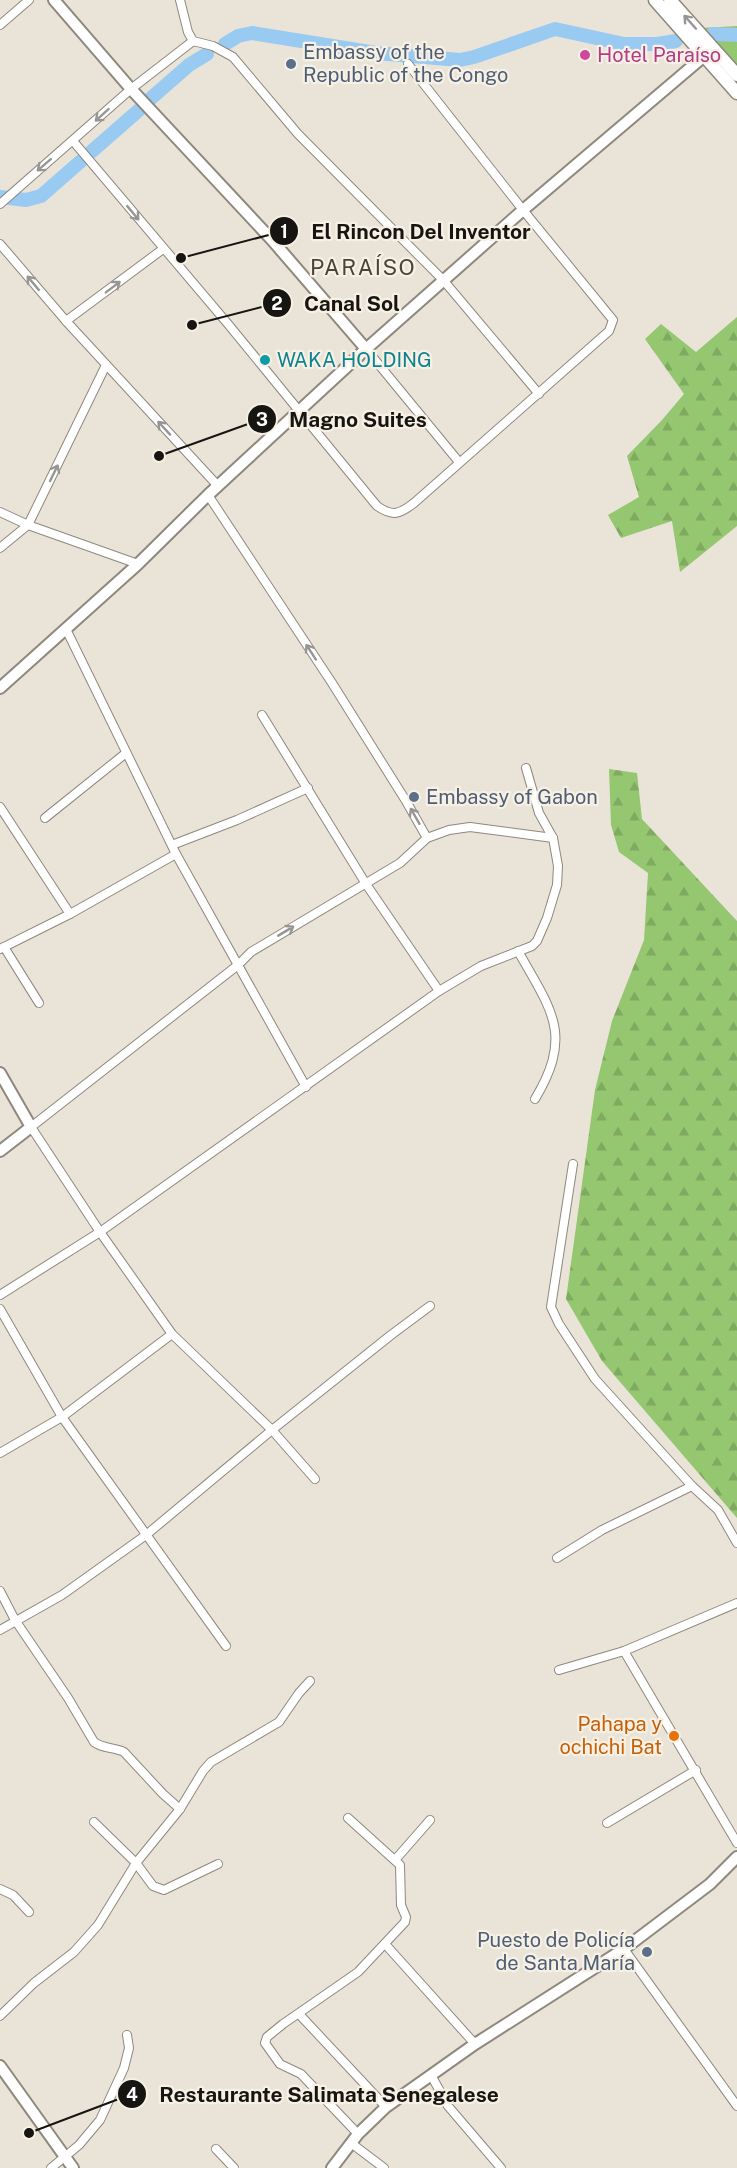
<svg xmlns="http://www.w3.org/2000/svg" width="737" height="2168" viewBox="0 0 737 2168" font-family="'Public Sans',sans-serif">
  <defs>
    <pattern id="forest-firs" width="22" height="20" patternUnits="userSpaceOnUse" patternTransform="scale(1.5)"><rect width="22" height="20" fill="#94c770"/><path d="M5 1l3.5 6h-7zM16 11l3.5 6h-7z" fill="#7faa60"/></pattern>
  </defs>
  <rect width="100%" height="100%" fill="#eae3d8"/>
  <g fill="url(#forest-firs)">
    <polygon points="737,26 737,90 683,29"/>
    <polygon points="737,317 737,526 680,572 672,521 621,538 608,515 639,497 627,456 662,420 684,394 645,339 661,324 696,352"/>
    <polygon points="609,769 637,773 642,819 737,921 737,1518 602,1361 566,1299 595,1090 612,1021 644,940 648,873 619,852 611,825"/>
  </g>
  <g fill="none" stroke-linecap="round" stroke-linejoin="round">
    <g stroke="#98caf2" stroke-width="14">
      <polyline points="713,34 737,35"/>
      <polyline points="225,44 238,36 252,33 376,53 460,60 474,57 555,29 624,44 657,44 676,41"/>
      <polyline points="149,100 189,65 207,54"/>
      <polyline points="91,152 139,110"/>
      <polyline points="0,197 26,200 41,196 81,161"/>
    </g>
    <defs>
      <g id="street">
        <polyline points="180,0 188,32 193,41 213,46 233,57 298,134 444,281 539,394"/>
        <polyline points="0,25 29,0"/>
        <path d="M73 141 228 324 377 506C393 517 400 514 414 503L609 331 613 320 523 210 408 64"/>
        <polyline points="0,204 131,89 193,41"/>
        <polyline points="0,244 66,321 218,486"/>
        <polyline points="66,321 163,249"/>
        <polyline points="366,349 459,462"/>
        <polyline points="208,495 332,683 406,801 427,838 400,863 251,952 238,965 31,1127 100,1232 172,1334 272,1430 315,1479"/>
        <polyline points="0,512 28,525 138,564"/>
        <polyline points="0,548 28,525 106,365"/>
        <polyline points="66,629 176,854 306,1087"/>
        <polyline points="0,807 70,914"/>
        <polyline points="45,818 126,753"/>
        <polyline points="427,838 449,830 470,827 553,838"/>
        <polyline points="172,845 237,820 308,788"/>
        <polyline points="4,947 39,1003"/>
        <polyline points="0,949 70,914 176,854"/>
        <path d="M518 951C551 1010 574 1034 535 1099"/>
        <polyline points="439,991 481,966 532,946 537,941 547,918 557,885 558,866 553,838 539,813 526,768"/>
        <polyline points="573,1164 551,1307 559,1324 595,1379 692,1486 718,1510 737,1543"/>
        <polyline points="0,1295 100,1232 439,991 366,884 262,715"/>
        <polyline points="0,1309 62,1417 226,1646"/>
        <polyline points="0,1453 62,1417 172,1334"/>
        <polyline points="557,1558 602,1530 692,1486"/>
        <path d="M0 1591 15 1620 68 1698 94 1742C103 1749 114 1747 124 1752L163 1794 180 1809"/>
        <polyline points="0,1630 62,1595 146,1535 272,1430 391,1335 430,1306"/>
        <polyline points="624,1651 737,1843"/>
        <polyline points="559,1670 624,1651 737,1603"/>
        <polyline points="348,1818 400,1865 401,1905 406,1917 405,1922 358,1972 283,2024 267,2037 265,2043 280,2064 301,2074 358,2134"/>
        <polyline points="94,1822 136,1863 153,1886 164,1890 218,1864"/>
        <polyline points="607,1823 696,1770"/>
        <polyline points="395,1860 430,1820"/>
        <polyline points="0,1889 13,1895 29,1912"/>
        <polyline points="385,1944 475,2044"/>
        <polyline points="624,1949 737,2106"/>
        <polyline points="299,2014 386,2107"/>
        <polyline points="0,2016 34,1983 74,1952 98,1925 136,1863 180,1809 203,1771 211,1762 279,1722 299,1693 310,1681"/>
        <polyline points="431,2075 448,2106 501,2168"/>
        <polyline points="351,2143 384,2168"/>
        <polyline points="216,2149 234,2168"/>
        <polyline points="51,2168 79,2145 100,2120 124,2068 129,2048 127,2035"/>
      </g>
      <g id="secondary">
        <polyline points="54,0 131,89 272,240 366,349"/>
        <polyline points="0,688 138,564 208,495 366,349 523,210 709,52"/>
        <polyline points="0,1073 31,1127 0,1151"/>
        <polyline points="0,2066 73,2168"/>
        <polyline points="332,2168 358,2134 386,2107 475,2044 624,1949 710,1884 737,1857"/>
      </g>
      <g id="primary">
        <polyline points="655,0 737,93"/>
        <polyline points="670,0 737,75"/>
      </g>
    </defs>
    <use href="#street" stroke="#8f887e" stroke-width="10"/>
    <use href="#secondary" stroke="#8f887e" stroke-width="14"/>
    <use href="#primary" stroke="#8f887e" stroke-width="15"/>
    <use href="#street" stroke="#fff" stroke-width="8"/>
    <use href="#secondary" stroke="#fff" stroke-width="10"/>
    <use href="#primary" stroke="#fff" stroke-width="12"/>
  </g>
  <defs><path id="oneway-shaft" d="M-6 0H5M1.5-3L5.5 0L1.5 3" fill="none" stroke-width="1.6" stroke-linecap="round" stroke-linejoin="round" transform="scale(1.5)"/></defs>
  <g stroke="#979694">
    <use href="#oneway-shaft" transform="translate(690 22) rotate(-132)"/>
    <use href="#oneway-shaft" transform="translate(102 115) rotate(138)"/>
    <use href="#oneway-shaft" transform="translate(44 165) rotate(139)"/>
    <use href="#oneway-shaft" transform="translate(133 213) rotate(50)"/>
    <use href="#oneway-shaft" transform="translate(33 283) rotate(-130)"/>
    <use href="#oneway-shaft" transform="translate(113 287) rotate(-37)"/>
    <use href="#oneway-shaft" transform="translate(164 428) rotate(-133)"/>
    <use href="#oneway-shaft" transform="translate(54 473) rotate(-64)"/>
    <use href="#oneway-shaft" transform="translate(311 652) rotate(-123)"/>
    <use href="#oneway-shaft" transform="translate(415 816) rotate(-120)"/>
    <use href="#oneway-shaft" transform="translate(286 931) rotate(-31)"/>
  </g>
  <circle fill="#d1479c" stroke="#f7f0e5" stroke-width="2" cx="585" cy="55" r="6"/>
  <g fill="#5c6f8a" stroke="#f7f0e5" stroke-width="2">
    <circle cx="291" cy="64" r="6"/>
    <circle cx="414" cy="797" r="6"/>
    <circle cx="647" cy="1952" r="6"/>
  </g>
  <circle fill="#0f9aa8" stroke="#f7f0e5" stroke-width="2" cx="265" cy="360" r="6"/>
  <circle fill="#e8710a" stroke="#f7f0e5" stroke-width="2" cx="674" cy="1736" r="6"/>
  <g text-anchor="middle" stroke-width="4.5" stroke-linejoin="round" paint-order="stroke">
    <g font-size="20" fill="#4e5e75" stroke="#f7f0e5" text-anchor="start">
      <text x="303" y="59">Embassy of the<tspan x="303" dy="23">Republic of the Congo</tspan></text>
      <text x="426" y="804">Embassy of Gabon</text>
      <text x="635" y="1947" text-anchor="end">Puesto de Policía<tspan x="635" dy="23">de Santa María</tspan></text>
    </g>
    <g font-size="20" fill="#b23c85" stroke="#f7f0e5" text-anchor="start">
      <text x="597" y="62">Hotel Paraíso</text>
    </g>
    <g font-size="20" fill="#0d838f" stroke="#f7f0e5" text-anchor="start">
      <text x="277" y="367">WAKA HOLDING</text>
    </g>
    <g font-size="20" fill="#c56008" stroke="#f7f0e5" text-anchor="end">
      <text x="662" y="1731">Pahapa y<tspan x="662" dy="23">ochichi Bat</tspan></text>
    </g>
    <g font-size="22" letter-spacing="1.5" fill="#49433a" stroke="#f7f0e5">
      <text x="363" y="275">PARAÍSO</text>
    </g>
  </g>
  <path fill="none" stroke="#171511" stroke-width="2" d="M181 258L284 231M192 325L277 303M159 456L262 419M29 2133L132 2094"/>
  <g fill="#171511" stroke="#f7f0e5" stroke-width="2">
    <circle cx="181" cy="258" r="6"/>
    <circle cx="192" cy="325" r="6"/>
    <circle cx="159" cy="456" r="6"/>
    <circle cx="29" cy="2133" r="6"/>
    <circle cx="284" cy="231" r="15"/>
    <circle cx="277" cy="303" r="15"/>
    <circle cx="262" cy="419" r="15"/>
    <circle cx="132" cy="2094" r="15"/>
  </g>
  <g font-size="18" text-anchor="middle" font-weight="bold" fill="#fff">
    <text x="284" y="238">1</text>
    <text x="277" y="310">2</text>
    <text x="262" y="426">3</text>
    <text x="132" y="2101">4</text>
  </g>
  <g font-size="21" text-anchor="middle" font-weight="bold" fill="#171511" stroke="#f7f0e5" stroke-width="4.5" stroke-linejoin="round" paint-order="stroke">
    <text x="421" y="239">El Rincon Del Inventor</text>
    <text x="352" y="311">Canal Sol</text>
    <text x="358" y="427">Magno Suites</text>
    <text x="329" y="2102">Restaurante Salimata Senegalese</text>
  </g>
</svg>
